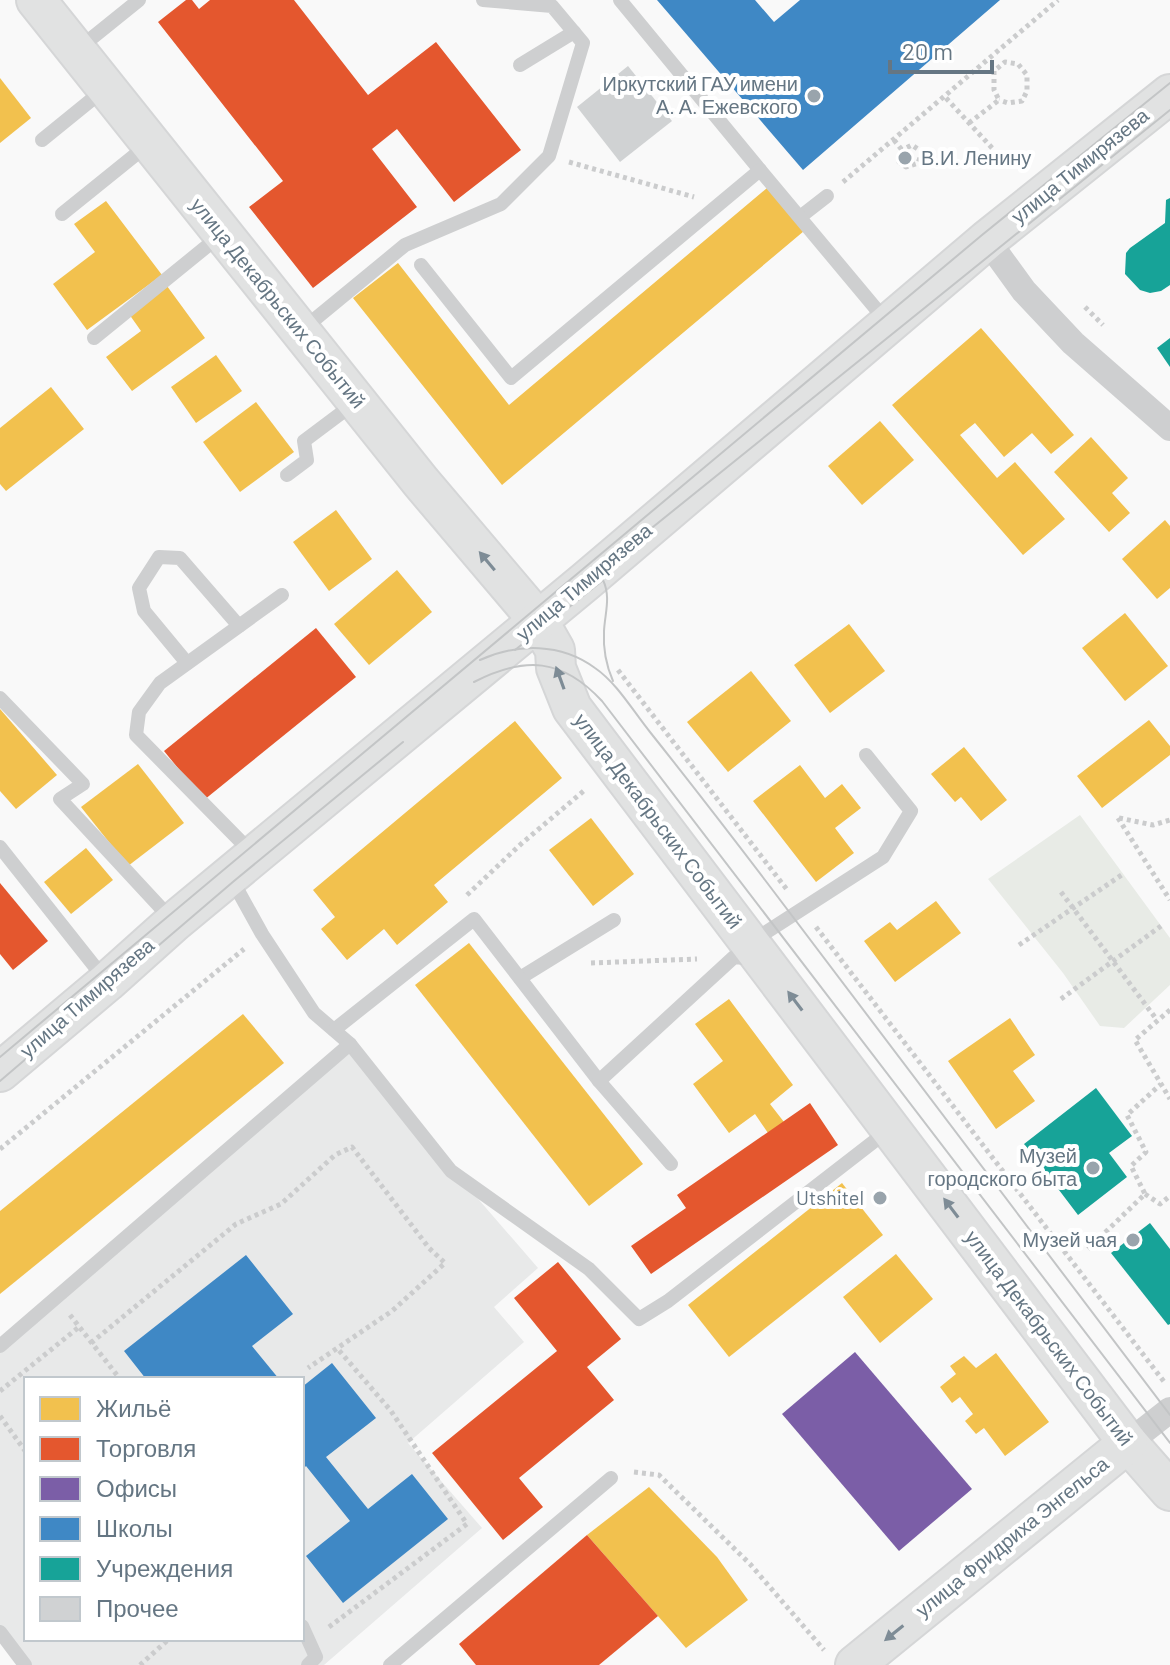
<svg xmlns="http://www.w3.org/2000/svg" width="1170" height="1665" viewBox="0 0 1170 1665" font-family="Barlow,sans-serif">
  <rect width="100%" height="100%" fill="#f9f9f9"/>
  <path fill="#e8e9e9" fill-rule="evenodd" d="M345 1045 538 1268 494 1307 524 1342 408 1443 482 1528 324 1665H23L0 1639V1347ZM26 1379H302V1639H26Z"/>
  <polygon fill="#e8ebe6" points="1080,815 1170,938 1170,985 1124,1028 1100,1026 1063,973 988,879"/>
  <g fill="#f2c14e">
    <polygon points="0,78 31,118 0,143"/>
    <polygon points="767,188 804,231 502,485 353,298 398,263 509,405"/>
    <polygon points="106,201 162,275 87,330 53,284 95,252 74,224"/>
    <polygon points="167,286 205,338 132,391 106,357 141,331 129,314"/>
    <polygon points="981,328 1074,435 1051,454 1032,433 1004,457 975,423 960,435 997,478 1015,462 1065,519 1023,555 892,405"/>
    <polygon points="216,355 242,391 196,423 171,387"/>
    <polygon points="51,387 84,429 6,491 0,484 0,428"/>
    <polygon points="256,402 294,452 240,492 203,442"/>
    <polygon points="880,421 914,460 862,505 828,466"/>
    <polygon points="1091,437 1128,478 1112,493 1130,513 1109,532 1054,472"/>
    <polygon points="336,510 372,559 329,591 293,542"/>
    <polygon points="1165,520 1170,526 1170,588 1157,599 1122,559"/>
    <polygon points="397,570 432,612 369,665 334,624"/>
    <polygon points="1125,613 1168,666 1125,701 1082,648"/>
    <polygon points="849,624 885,671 830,713 794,665"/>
    <polygon points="751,671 791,721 728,772 687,722"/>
    <polygon points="0,709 57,775 16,809 0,791"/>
    <polygon points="1149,720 1170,746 1170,755 1102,808 1077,776"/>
    <polygon points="515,721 562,778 434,885 448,902 397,945 384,929 347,960 321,929 335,917 313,890"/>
    <polygon points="964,747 1007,800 981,821 961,797 955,802 931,774"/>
    <polygon points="138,764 184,823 128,866 81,807"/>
    <polygon points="800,765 825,798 842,784 861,808 835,828 854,853 816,882 753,801"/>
    <polygon points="591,818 634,874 593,906 549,850"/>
    <polygon points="86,848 113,880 71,914 44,882"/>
    <polygon points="936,901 961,933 895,982 864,941 890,922 897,930"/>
    <polygon points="469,943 643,1164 589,1206 415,985"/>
    <polygon points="729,999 793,1085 770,1104 784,1122 768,1133 755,1114 729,1133 693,1084 723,1061 695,1024"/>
    <polygon points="243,1014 284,1063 0,1294 0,1211"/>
    <polygon points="1010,1018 1035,1055 1013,1071 1035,1101 996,1129 948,1061"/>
    <polygon points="842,1183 883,1235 729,1357 688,1305"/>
    <polygon points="896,1254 933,1299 880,1343 843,1297"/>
    <polygon points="996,1353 1049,1422 1005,1456 984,1428 976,1434 965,1421 973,1414 960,1397 952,1403 940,1387 956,1374 950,1366 964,1356 976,1368"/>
    <polygon points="649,1487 717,1557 748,1600 686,1648 587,1535"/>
  </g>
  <g fill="#e4572e">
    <polygon points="186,0 192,0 199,9 210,0 294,0 368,95 436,42 521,150 454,202 397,129 372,149 417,207 313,288 249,207 283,181 158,22"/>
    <polygon points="316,628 356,677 204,800 164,751"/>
    <polygon points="0,883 48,941 13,970 0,954"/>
    <polygon points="810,1103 838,1145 651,1274 631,1246 686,1208 677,1195"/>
    <polygon points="558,1262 621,1339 587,1367 614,1400 519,1478 543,1507 503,1540 432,1453 557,1351 514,1298"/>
    <polygon points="587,1535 658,1616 599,1665 476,1665 459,1644"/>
  </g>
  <polygon fill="#7b5ea7" points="855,1352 972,1489 899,1551 782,1414"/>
  <g fill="#3f88c5">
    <polygon points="657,0 755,0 774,22 800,0 1000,0 803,170"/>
    <polygon points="246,1255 293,1314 252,1346 279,1379 227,1379 225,1377 222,1379 146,1379 124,1351"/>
    <polygon points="332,1363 376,1418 326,1457 368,1509 412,1474 448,1519 343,1603 306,1556 350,1521 306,1466 302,1470 302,1387"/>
  </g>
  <g fill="#17a398">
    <polygon points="1170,198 1170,285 1161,291 1150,293 1140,290 1125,274 1126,253 1130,248 1165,223 1166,200"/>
    <polygon points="1170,338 1170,367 1157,348"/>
    <polygon points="1096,1088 1132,1136 1109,1153 1127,1177 1078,1215 1024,1144"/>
    <polygon points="1150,1223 1170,1249 1170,1324 1168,1325 1111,1253"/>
  </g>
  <polygon fill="#d0d2d3" points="628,66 672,121 620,162 577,107"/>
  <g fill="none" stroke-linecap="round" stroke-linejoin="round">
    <defs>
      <g id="secondary">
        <polyline points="36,0 421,482 538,620 555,650 556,668 572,708 1128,1443 1170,1491"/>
        <polyline points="0,1072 107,982 174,922 586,581 987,240 1170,94"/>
        <polyline points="855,1665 1128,1443"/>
      </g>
    </defs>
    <use href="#secondary" stroke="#d5d6d7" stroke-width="42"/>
    <g stroke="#cbcccd" stroke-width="5" stroke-dasharray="4 4" stroke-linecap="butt">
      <polyline points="946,98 993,149"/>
      <polyline points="969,123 999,100 994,90 994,71 1005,62 1018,64 1027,75 1027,91 1022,101 1008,103 999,100"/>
      <polyline points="894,140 902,150 899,162 906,167 918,163 922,152 912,145 902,150"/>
      <polyline points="569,162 694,197"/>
      <polyline points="843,182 1058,0"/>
      <polyline points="1085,307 1103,325"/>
      <polyline points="618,670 788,891"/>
      <polyline points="1118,818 1170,900"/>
      <polyline points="1119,818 1153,825 1170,820"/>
      <polyline points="1061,892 1157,1020"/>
      <polyline points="467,895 521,844 586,789"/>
      <polyline points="816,927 1165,1383"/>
      <polyline points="1019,945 1123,874"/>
      <polyline points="591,963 697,959"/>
      <polyline points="1061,999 1161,926"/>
      <polyline points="1170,1010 1135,1040 1170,1099"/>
      <polyline points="0,1149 244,949"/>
      <polyline points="1145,1194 1160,1204 1170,1196"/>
      <polyline points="1088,1249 1145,1194 1131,1166 1146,1152 1127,1115 1161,1084"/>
      <polyline points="70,1315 120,1379"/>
      <polyline points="91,1343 236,1224 281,1204 335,1155 352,1147 429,1248 445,1263 392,1311 308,1368"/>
      <polyline points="0,1391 79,1327"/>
      <polyline points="0,1416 26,1452"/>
      <polyline points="634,1472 659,1475 750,1564 824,1650"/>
      <polyline points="329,1627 467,1524 391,1411 337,1348"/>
      <polyline points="140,1665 169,1639"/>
    </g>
    <g stroke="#cecfd0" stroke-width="14">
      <polyline points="620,0 760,170"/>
      <polyline points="77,50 139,0"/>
      <polyline points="520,65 574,32"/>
      <polyline points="42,140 106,88"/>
      <polyline points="62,214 150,143"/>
      <polyline points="800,217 827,196"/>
      <polyline points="421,265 511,378 760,170 887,322"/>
      <polyline points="303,329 405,245 501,204 549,156 583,43 552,6 483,0"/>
      <polyline points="94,338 222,234"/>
      <polyline points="287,475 307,460 304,441 356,402"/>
      <polyline points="187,663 144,611 139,588 159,557 180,558 239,626"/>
      <polyline points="0,698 83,784 60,799 173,921"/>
      <polyline points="0,847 107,982"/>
      <polyline points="254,855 136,735 139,712 160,683 282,595"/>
      <polyline points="231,878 262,934 314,1013 350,1044 451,1171 589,1269 639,1319 668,1301 890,1129"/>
      <polyline points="751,942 883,857 911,811 866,755"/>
      <polyline points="520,978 614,920"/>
      <polyline points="334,1030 474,919 599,1081 671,1164"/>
      <polyline points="599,1081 734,957 755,959"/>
      <polyline points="0,1346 350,1044"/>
      <polyline points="302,1626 316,1657 308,1665"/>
      <polyline points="0,1632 25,1665"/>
      <polyline points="390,1665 611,1478"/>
    </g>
    <g stroke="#cecfd0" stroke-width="26">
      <polyline points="987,240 1024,291 1073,343 1170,428"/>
      <polyline points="1128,1443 1170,1410"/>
    </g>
    <use href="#secondary" stroke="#e1e2e2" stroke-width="38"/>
    <g stroke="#c3c5c6" stroke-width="2">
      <polyline points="603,580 586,581 1170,110"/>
      <path d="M603 580C611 597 605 613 604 631 603 648 606 665 613 681"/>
      <polyline points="515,650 602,581"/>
      <path d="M480 660C518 643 561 643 595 668 617 683 633 711 650 732 689 781 727 830 765 880 900 1059 1035 1237 1170 1415"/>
      <path d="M474 682C525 656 562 658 602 701L1170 1443"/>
      <polyline points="0,1057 982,235 1170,83"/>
      <polyline points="0,1081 234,881 403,742"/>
    </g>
  </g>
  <defs><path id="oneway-solid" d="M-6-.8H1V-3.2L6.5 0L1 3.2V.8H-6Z" transform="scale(2)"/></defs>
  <g fill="#7e8c96">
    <use href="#oneway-solid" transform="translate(487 561) rotate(-130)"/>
    <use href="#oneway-solid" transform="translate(560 678) rotate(-110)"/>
    <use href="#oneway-solid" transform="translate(795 1001) rotate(-127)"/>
    <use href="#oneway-solid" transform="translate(951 1208) rotate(-127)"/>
    <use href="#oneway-solid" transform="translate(894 1633) rotate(141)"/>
  </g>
  <g fill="#99a4ac" stroke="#fff" stroke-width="3">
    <circle cx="814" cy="96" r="8"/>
    <circle cx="905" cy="158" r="8"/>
    <circle cx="1093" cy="1168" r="8"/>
    <circle cx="880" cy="1198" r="8"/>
    <circle cx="1133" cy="1240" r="8"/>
  </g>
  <g text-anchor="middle" stroke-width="8" stroke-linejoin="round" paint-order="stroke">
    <g font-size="20" fill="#657683" stroke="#fff" text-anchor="end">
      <text x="798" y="91">Иркутский ГАУ имени<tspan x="798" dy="23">А. А. Ежевского</tspan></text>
      <text x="921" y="165" text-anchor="start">В.И. Ленину</text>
      <text x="1077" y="1163">Музей<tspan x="1077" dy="23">городского быта</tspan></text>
      <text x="864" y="1205">Utshitel</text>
      <text x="1117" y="1247">Музей чая</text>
    </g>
    <g font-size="20" fill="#657683" stroke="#fff">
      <text transform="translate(1080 166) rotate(-39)" y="7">улица Тимирязева</text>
      <text transform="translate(278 303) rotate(51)" y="7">улица Декабрьских Событий</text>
      <text transform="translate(584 582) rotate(-40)" y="7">улица Тимирязева</text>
      <text transform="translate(658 821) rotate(53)" y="7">улица Декабрьских Событий</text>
      <text transform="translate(87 998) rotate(-41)" y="7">улица Тимирязева</text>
      <text transform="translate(1049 1338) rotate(53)" y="7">улица Декабрьских Событий</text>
      <text transform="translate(1012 1537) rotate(-39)" y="7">улица Фридриха Энгельса</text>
    </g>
  </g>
  <rect x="24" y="1377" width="280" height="264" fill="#ffffff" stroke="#c1c8cd" stroke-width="2"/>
  <rect x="40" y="1397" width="40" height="24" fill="#f2c14e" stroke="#c1c8cd" stroke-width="2"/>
  <text x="96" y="1417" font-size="24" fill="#657683">Жильё</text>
  <rect x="40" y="1437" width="40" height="24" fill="#e4572e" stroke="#c1c8cd" stroke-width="2"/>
  <text x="96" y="1457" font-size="24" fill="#657683">Торговля</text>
  <rect x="40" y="1477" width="40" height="24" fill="#7b5ea7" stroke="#c1c8cd" stroke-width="2"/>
  <text x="96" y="1497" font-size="24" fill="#657683">Офисы</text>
  <rect x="40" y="1517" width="40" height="24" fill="#3f88c5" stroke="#c1c8cd" stroke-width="2"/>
  <text x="96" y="1537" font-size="24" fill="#657683">Школы</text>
  <rect x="40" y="1557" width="40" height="24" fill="#17a398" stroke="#c1c8cd" stroke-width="2"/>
  <text x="96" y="1577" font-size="24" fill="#657683">Учреждения</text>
  <rect x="40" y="1597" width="40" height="24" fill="#d0d2d3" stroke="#c1c8cd" stroke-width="2"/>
  <text x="96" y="1617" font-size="24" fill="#657683">Прочее</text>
  <path d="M890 60v12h102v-12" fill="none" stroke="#657683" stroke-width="4"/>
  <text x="902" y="60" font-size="24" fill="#657683" stroke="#ffffff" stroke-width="6" paint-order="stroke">20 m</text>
</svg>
